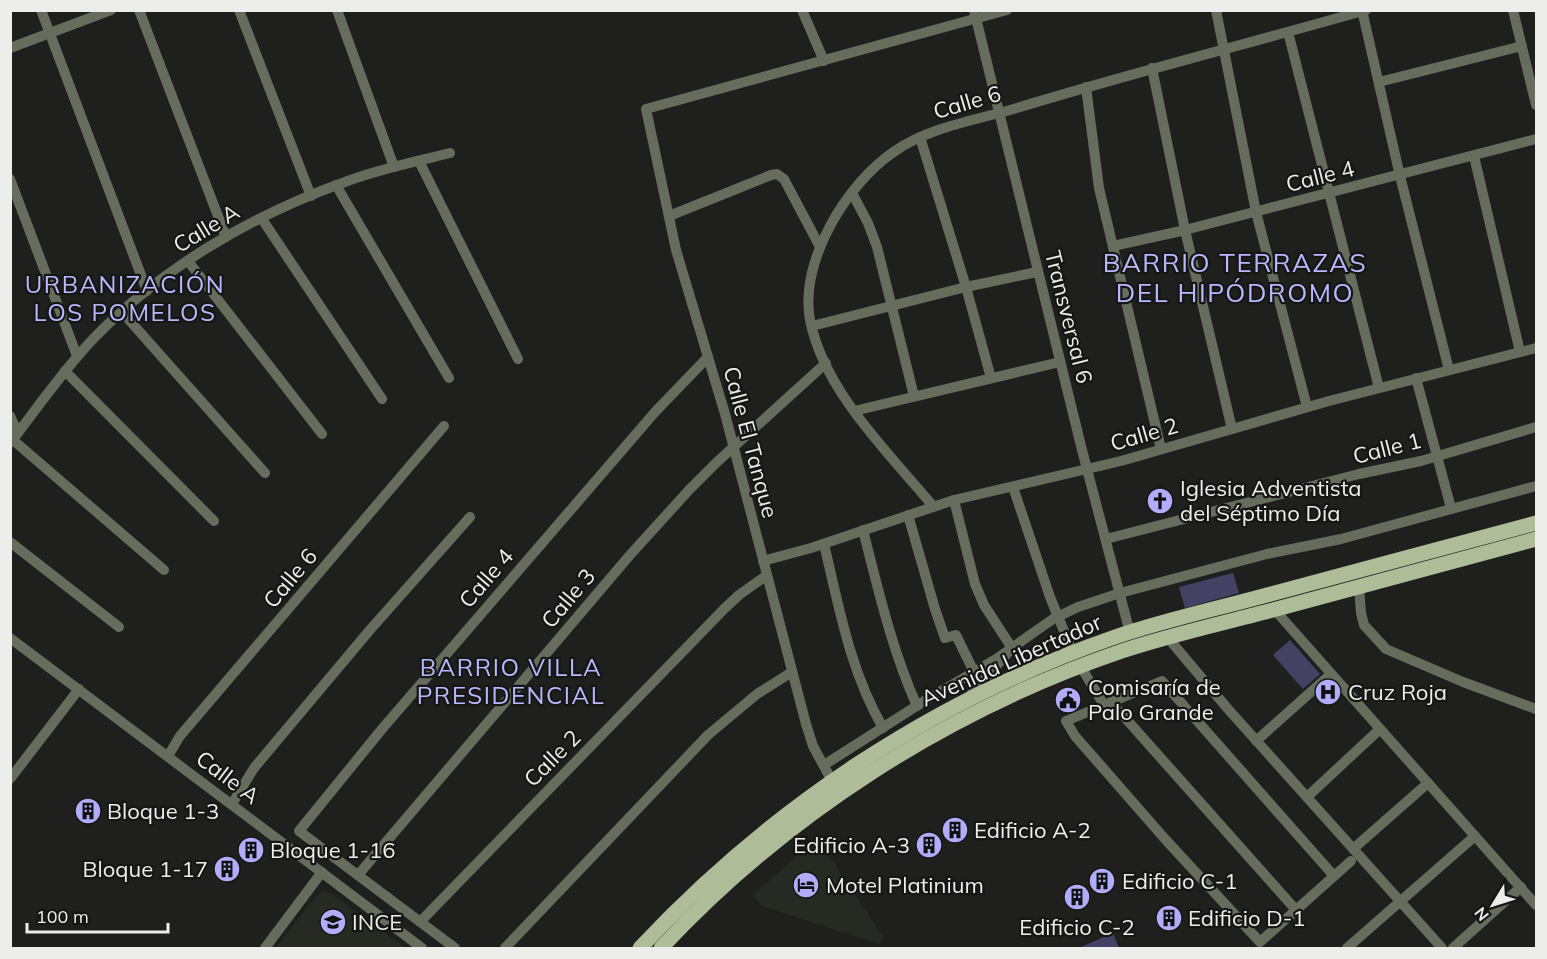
<svg xmlns="http://www.w3.org/2000/svg" width="1547" height="959" viewBox="0 0 1547 959" font-family="Mulish,sans-serif">
  <rect width="100%" height="100%" fill="#1f201e"/>
  <g fill="#272a22">
    <polygon points="817,838 883,937 879,944 762,906 753,895"/>
    <polygon points="323,891 330,893 406,948 276,948 316,896"/>
  </g>
  <g fill="#434265">
    <polygon points="1233,573 1239,593 1185,608 1179,587"/>
    <polygon points="1290,640 1320,674 1303,689 1273,655"/>
    <polygon points="1113,933 1119,948 1079,948"/>
  </g>
  <g fill="none" stroke-linecap="round" stroke-linejoin="round">
    <g stroke="#666d5c" stroke-width="10">
      <polyline points="41,10 147,291"/>
      <polyline points="139,10 226,237"/>
      <polyline points="239,10 311,196"/>
      <polyline points="337,10 394,167"/>
      <polyline points="802,10 824,61"/>
      <polyline points="974,10 1082,450 1130,633"/>
      <polyline points="1216,10 1256,212 1307,407"/>
      <polyline points="1362,10 1400,176 1449,370"/>
      <polyline points="1513,10 1536,105"/>
      <polyline points="1288,32 1379,388"/>
      <polyline points="10,48 111,10"/>
      <polyline points="1152,68 1185,230 1232,429"/>
      <polyline points="1379,82 1522,46"/>
      <polyline points="1086,87 1099,188 1161,449"/>
      <polyline points="920,137 966,287 991,378"/>
      <polyline points="1474,156 1520,352"/>
      <polyline points="419,161 518,359"/>
      <polyline points="10,179 77,356"/>
      <polyline points="336,185 449,378"/>
      <polyline points="852,193 868,223 877,247 914,396"/>
      <polyline points="669,216 771,175 777,174 784,179 820,247"/>
      <polyline points="262,219 382,399"/>
      <polyline points="1113,246 1181,231 1536,139"/>
      <polyline points="188,261 322,434"/>
      <polyline points="122,312 265,473"/>
      <polyline points="812,326 966,287 1037,272"/>
      <polyline points="65,371 214,521"/>
      <polyline points="1416,378 1451,508"/>
      <polyline points="854,411 1060,362"/>
      <polyline points="10,416 18,433"/>
      <polyline points="13,440 164,570"/>
      <path d="M10 443C38 407 64 369 95 337 163 267 253 215 345 182 379 169 415 162 450 153"/>
      <polyline points="1013,487 1050,597 1073,653"/>
      <polyline points="954,500 975,584 984,605 1012,648 968,698"/>
      <path d="M933 506C888 452 824 391 810 320 799 261 847 183 895 151 931 126 979 120 1020 107 1135 72 1251 43 1366 10"/>
      <polyline points="908,515 935,609 945,638 956,635 974,672"/>
      <path d="M863 530C878 589 892 650 917 706"/>
      <polyline points="1106,539 1359,474 1421,461 1536,427"/>
      <polyline points="10,542 119,627"/>
      <path d="M824 544C839 607 850 671 883 728"/>
      <polyline points="763,561 811,548 954,500 1121,461 1329,401 1536,348"/>
      <polyline points="1359,587 1361,613 1364,625 1386,649 1463,682 1536,709"/>
      <polyline points="1274,609 1536,905"/>
      <polyline points="10,638 422,948"/>
      <polyline points="1168,638 1228,709 1442,948"/>
      <polyline points="1081,667 1104,705"/>
      <polyline points="1111,702 1296,910"/>
      <polyline points="1256,741 1331,674"/>
      <polyline points="168,756 180,736 444,426"/>
      <polyline points="824,765 926,700 996,659 1053,619 1078,607 1120,593 1267,554 1341,539 1536,486"/>
      <polyline points="10,779 79,689"/>
      <polyline points="832,781 813,746 806,724 725,414 676,250 646,109 1007,10"/>
      <polyline points="1307,797 1380,729"/>
      <polyline points="232,804 254,768 369,631 470,517"/>
      <polyline points="1353,849 1428,783"/>
      <polyline points="358,875 630,555 689,490 717,462 826,363"/>
      <path d="M1334 876 1162 681 1066 721 1075 736 1165 839 1260 942C1290 915 1321 888 1351 861"/>
      <polyline points="420,922 725,608 739,595 767,575"/>
      <polyline points="265,948 322,872"/>
      <polyline points="455,948 299,831 382,729 655,412 708,357"/>
      <polyline points="505,948 708,735 757,694 792,672"/>
      <polyline points="1347,948 1475,836"/>
      <polyline points="1453,948 1521,887"/>
    </g>
    <g stroke="#aebc97" stroke-width="15">
      <path d="M640 948C771 808 933 700 1115 637 1164 620 1216 609 1267 595 1357 571 1446 547 1536 523"/>
      <path d="M661 948C786 814 948 710 1122 651 1170 635 1220 624 1269 611 1358 587 1447 563 1536 539"/>
    </g>
  </g>
  <defs>
    <symbol id="church-disc" viewBox="-11 -11 22 22"><circle r="9.5" fill="#b1adfa" stroke="#161714"/><path d="M-1.2-6h2.4v3.5h3.3v2.4h-3.3V6h-2.4V-.1h-3.3v-2.4h3.3Z" fill="#111"/></symbol>
    <symbol id="hospital-disc" viewBox="-11 -11 22 22"><circle r="9.5" fill="#b1adfa" stroke="#161714"/><path d="M-5-5h3v3.5h4V-5h3V5h-3V1.5h-4V5h-3Z" fill="#111"/></symbol>
    <symbol id="civic-disc" viewBox="-11 -11 22 22"><circle r="9.5" fill="#b1adfa" stroke="#161714"/><path d="M-.6-6.5H3V-4.5H.6V-3L4-1V1h2V6H-6V1h2V-1L-.6-3ZM-1.2 2.5V6h2.4V2.5Z" fill="#111"/></symbol>
    <symbol id="building-disc" viewBox="-11 -11 22 22"><circle r="9.5" fill="#b1adfa" stroke="#161714"/><path d="M-4-6H4V6H1V3H-1V6H-4ZM-2.5-4.3h1.7v1.8h-1.7ZM.8-4.3h1.7v1.8H.8ZM-2.5-1h1.7V.8h-1.7ZM.8-1h1.7V.8H.8Z" fill="#111"/></symbol>
    <symbol id="hotel-disc" viewBox="-11 -11 22 22"><circle r="9.5" fill="#b1adfa" stroke="#161714"/><path d="M-6-4.5h1.5V1H6V5H4.5V3h-9V5H-6ZM-4 0a1.8 1.8 0 1 1 3.6 0ZM.5 0V-2.5h3Q6-2.5 6 0Z" fill="#111"/></symbol>
    <symbol id="university-disc" viewBox="-11 -11 22 22"><circle r="9.5" fill="#b1adfa" stroke="#161714"/><path d="M0-5L7-2L0 1L-7-2ZM-4 1L0 2.5L4 1V4Q0 6-4 4Z" fill="#111"/></symbol>
  </defs>
  <g fill-rule="evenodd">
    <use href="#church-disc" x="1145" y="486" width="30" height="30"/>
    <use href="#hospital-disc" x="1313" y="677" width="30" height="30"/>
    <use href="#civic-disc" x="1053" y="685" width="30" height="30"/>
    <use href="#building-disc" x="73" y="796" width="30" height="30"/>
    <use href="#building-disc" x="940" y="815" width="30" height="30"/>
    <use href="#building-disc" x="914" y="830" width="30" height="30"/>
    <use href="#building-disc" x="236" y="835" width="30" height="30"/>
    <use href="#building-disc" x="212" y="854" width="30" height="30"/>
    <use href="#building-disc" x="1087" y="866" width="30" height="30"/>
    <use href="#hotel-disc" x="791" y="870" width="30" height="30"/>
    <use href="#building-disc" x="1062" y="882" width="30" height="30"/>
    <use href="#building-disc" x="1154" y="903" width="30" height="30"/>
    <use href="#university-disc" x="318" y="907" width="30" height="30"/>
  </g>
  <g text-anchor="middle" stroke-width="4.5" stroke-linejoin="round" paint-order="stroke">
    <g font-size="22" fill="#edeeec" stroke="#161714">
      <text transform="translate(967 102) rotate(-16)" y="8">Calle 6</text>
      <text transform="translate(1320 176) rotate(-14)" y="8">Calle 4</text>
      <text transform="translate(206 228) rotate(-31)" y="8">Calle A</text>
      <text transform="translate(1069 317) rotate(76)" y="8">Transversal 6</text>
      <text transform="translate(1144 434) rotate(-16)" y="8">Calle 2</text>
      <text transform="translate(751 442) rotate(75)" y="8">Calle El Tanque</text>
      <text transform="translate(1387 448) rotate(-14)" y="8">Calle 1</text>
      <text transform="translate(290 578) rotate(-50)" y="8">Calle 6</text>
      <text transform="translate(486 578) rotate(-49)" y="8">Calle 4</text>
      <text transform="translate(568 598) rotate(-50)" y="8">Calle 3</text>
      <text transform="translate(1011 660) rotate(-24)" y="8">Avenida Libertador</text>
      <text transform="translate(552 758) rotate(-45)" y="8">Calle 2</text>
      <text transform="translate(228 777) rotate(37)" y="8">Calle A</text>
    </g>
    <g font-size="22" fill="#edeeec" stroke="#161714" text-anchor="start">
      <text x="1180" y="496">Iglesia Adventista<tspan x="1180" dy="25">del Séptimo Día</tspan></text>
      <text x="1088" y="695">Comisaría de<tspan x="1088" dy="25">Palo Grande</tspan></text>
      <text x="1348" y="700">Cruz Roja</text>
      <text x="107" y="819">Bloque 1-3</text>
      <text x="974" y="838">Edificio A-2</text>
      <text x="910" y="853" text-anchor="end">Edificio A-3</text>
      <text x="270" y="858">Bloque 1-16</text>
      <text x="208" y="877" text-anchor="end">Bloque 1-17</text>
      <text x="1122" y="889">Edificio C-1</text>
      <text x="826" y="893">Motel Platinium</text>
      <text x="1188" y="926">Edificio D-1</text>
      <text x="352" y="930">INCE</text>
      <text x="1077" y="935" text-anchor="middle">Edificio C-2</text>
    </g>
    <g font-size="24" letter-spacing="1.5" fill="#b9b7fe" stroke="#161714">
      <text x="125" y="293">URBANIZACIÓN<tspan x="125" dy="28">LOS POMELOS</tspan></text>
      <text x="511" y="676">BARRIO VILLA<tspan x="511" dy="28">PRESIDENCIAL</tspan></text>
    </g>
    <g font-size="26" letter-spacing="1.5" fill="#b9b7fe" stroke="#161714">
      <text x="1235" y="272">BARRIO TERRAZAS<tspan x="1235" dy="30">DEL HIPÓDROMO</tspan></text>
    </g>
  </g>
  <rect width="1547" height="959" fill="none" stroke="#edeeec" stroke-width="24"/>
  <g transform="translate(1493 905) rotate(232)" stroke="#161714" stroke-width="4.5" paint-order="stroke">
  <path d="M0-4.5L10 22L0 15L-10 22Z" fill="#edeeec"/>
  <text y="-9" font-size="16" font-weight="bold" text-anchor="middle" fill="#edeeec">N</text>
  </g>
  <path d="M27 923v9h141v-9" fill="none" stroke="#edeeec" stroke-width="3"/>
  <text x="36" y="923" font-size="18" fill="#edeeec" stroke="#161714" stroke-width="4.5" paint-order="stroke">100 m</text>
</svg>
